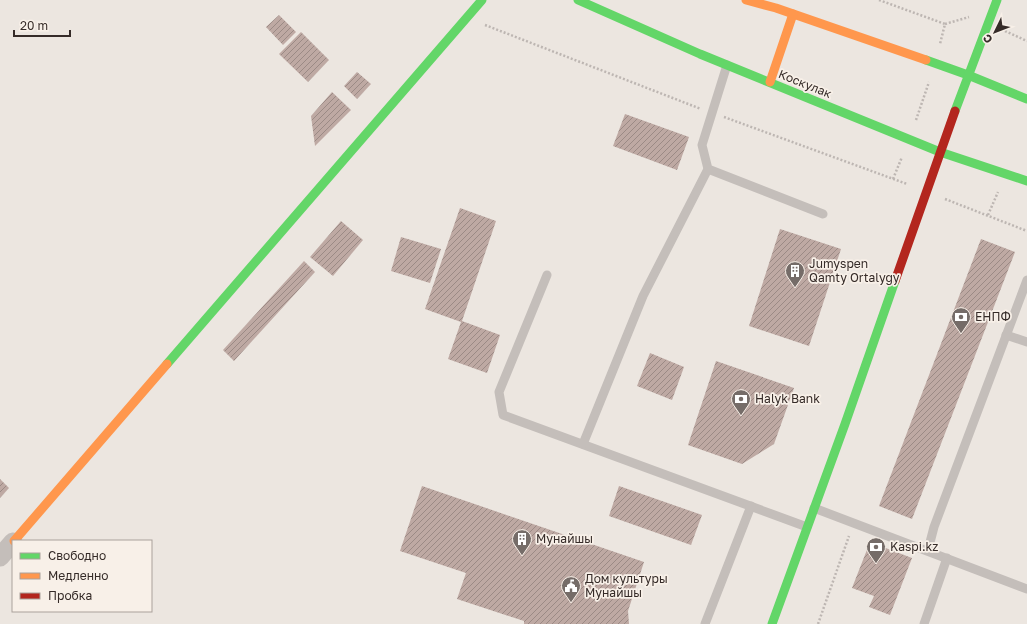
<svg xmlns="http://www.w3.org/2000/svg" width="1027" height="624" viewBox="0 0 1027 624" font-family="'Golos Text',sans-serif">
  <defs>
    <pattern id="building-hatch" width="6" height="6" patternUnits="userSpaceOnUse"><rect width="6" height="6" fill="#bea9a3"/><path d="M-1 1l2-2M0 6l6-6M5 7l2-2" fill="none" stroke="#9b8a85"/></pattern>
  </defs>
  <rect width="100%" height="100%" fill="#ece6e0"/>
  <g fill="url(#building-hatch)">
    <polygon points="279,15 296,32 283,45 266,27"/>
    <polygon points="301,32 329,60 308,82 279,54"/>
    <polygon points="357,72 371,84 357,99 344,86"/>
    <polygon points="332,92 351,110 315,146 311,116"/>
    <polygon points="625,114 689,137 677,170 613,146"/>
    <polygon points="460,208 496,221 462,321 500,335 487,373 448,359 461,322 425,309"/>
    <polygon points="341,221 363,240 333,276 310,257"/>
    <polygon points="780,229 841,249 809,346 749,326"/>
    <polygon points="401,237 441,249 430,283 391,271"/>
    <polygon points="981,239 1015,252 912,519 879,506"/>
    <polygon points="304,261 315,272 234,361 223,350"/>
    <polygon points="650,353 684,367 672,400 637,386"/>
    <polygon points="716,361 794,388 774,444 742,464 688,445"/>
    <polygon points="0,479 9,488 0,498"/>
    <polygon points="422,486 644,562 628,611 629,624 524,624 524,621 457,599 466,573 400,551"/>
    <polygon points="619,486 702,515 691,545 609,516"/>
    <polygon points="870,542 912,558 890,615 869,607 874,596 852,588"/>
  </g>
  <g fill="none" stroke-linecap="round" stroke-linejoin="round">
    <g stroke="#bdb6b2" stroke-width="2.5" stroke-dasharray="2 2" stroke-linecap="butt">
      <polyline points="879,0 945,24 940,44"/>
      <polyline points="945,24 969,17"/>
      <polyline points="485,25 701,109"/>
      <polyline points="1005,31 1027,41"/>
      <polyline points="724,117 907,184"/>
      <polyline points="916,120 929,82"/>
      <polyline points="893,179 902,157"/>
      <polyline points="945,199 1027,231"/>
      <polyline points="988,215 998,192"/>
      <polyline points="818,624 849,536"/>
    </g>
    <g stroke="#c4beba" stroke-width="9">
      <polyline points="727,65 702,145 708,169 823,214"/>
      <polyline points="547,275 499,392 503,415 807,527"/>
      <polyline points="1006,335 1027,342"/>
      <polyline points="583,444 643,296 708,169"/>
      <polyline points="814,508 1027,589"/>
      <polyline points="928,550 934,527 1027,280"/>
      <polyline points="705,624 751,506"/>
      <polyline points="924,624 947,558"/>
    </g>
    <polyline stroke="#c4beba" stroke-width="19" points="0,557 13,542"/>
    <g stroke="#63d668" stroke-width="9">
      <polyline points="578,0 700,54 940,152 1027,181"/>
      <polyline points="926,60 968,75 1027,99"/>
      <polyline points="955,111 997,0"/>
      <polyline points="167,364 482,0"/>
      <polyline points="772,624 845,424 895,281"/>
    </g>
    <g stroke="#ff974d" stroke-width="9">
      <polyline points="746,0 776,8 926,60"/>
      <polyline points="770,82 793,14"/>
      <polyline points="14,541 167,364"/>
    </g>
    <polyline stroke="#b3261e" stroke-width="9" points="895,281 955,111"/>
  </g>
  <defs>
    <symbol id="building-pin" viewBox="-11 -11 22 30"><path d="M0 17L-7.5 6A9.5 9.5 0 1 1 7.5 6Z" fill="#756c68" stroke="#f8f0e8"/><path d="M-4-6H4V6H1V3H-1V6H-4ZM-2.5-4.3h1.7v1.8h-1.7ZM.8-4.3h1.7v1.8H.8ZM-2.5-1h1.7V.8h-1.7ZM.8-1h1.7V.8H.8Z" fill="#fff"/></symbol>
    <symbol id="bank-pin" viewBox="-11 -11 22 30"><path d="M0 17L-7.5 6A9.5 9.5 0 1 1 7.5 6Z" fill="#756c68" stroke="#f8f0e8"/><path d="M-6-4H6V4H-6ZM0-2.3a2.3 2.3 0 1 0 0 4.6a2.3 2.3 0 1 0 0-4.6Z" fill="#fff"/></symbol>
    <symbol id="civic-pin" viewBox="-11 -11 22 30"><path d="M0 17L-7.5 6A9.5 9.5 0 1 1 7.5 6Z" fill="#756c68" stroke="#f8f0e8"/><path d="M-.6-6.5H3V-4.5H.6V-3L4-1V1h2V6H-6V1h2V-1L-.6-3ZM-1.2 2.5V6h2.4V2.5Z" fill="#fff"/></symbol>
  </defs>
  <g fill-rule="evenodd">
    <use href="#building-pin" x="784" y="260" width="22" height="30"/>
    <use href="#bank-pin" x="950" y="306" width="22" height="30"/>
    <use href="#bank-pin" x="730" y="388" width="22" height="30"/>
    <use href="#building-pin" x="511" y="528" width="22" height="30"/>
    <use href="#bank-pin" x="865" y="536" width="22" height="30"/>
    <use href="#civic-pin" x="560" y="575" width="22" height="30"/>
  </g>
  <g text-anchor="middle" stroke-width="3.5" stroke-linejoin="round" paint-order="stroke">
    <g font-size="12" fill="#352b28" stroke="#f8f0e8">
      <text transform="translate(805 84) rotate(22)" y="4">Коскулак</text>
    </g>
    <g font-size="12" fill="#352b28" stroke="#f8f0e8" text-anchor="start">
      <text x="809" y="268">Jumyspen<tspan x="809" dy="14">Qamty Ortalygy</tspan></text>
      <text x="975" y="321">ЕНПФ</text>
      <text x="755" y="403">Halyk Bank</text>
      <text x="536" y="543">Мунайшы</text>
      <text x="890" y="551">Kaspi.kz</text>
      <text x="585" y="583">Дом культуры<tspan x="585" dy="14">Мунайшы</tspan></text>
    </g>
  </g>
  <rect x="12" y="540" width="140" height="72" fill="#f8f0e8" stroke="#aaa19b"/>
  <rect x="20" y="553" width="20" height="6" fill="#63d668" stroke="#aaa19b"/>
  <text x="48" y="560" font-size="12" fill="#352b28">Свободно</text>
  <rect x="20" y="573" width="20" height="6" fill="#ff974d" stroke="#aaa19b"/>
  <text x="48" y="580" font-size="12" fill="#352b28">Медленно</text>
  <rect x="20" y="593" width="20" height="6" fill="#b3261e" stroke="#aaa19b"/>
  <text x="48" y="600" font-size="12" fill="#352b28">Пробка</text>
  <g transform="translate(995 32) rotate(227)" stroke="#f8f0e8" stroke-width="3" paint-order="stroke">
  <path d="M0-3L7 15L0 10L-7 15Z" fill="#352b28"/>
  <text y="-6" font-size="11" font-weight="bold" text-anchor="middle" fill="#352b28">С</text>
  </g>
  <path d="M14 30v6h56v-6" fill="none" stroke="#352b28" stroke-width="2"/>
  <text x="20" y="30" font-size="12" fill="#352b28" stroke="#f8f0e8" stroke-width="3" paint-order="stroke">20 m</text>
</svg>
